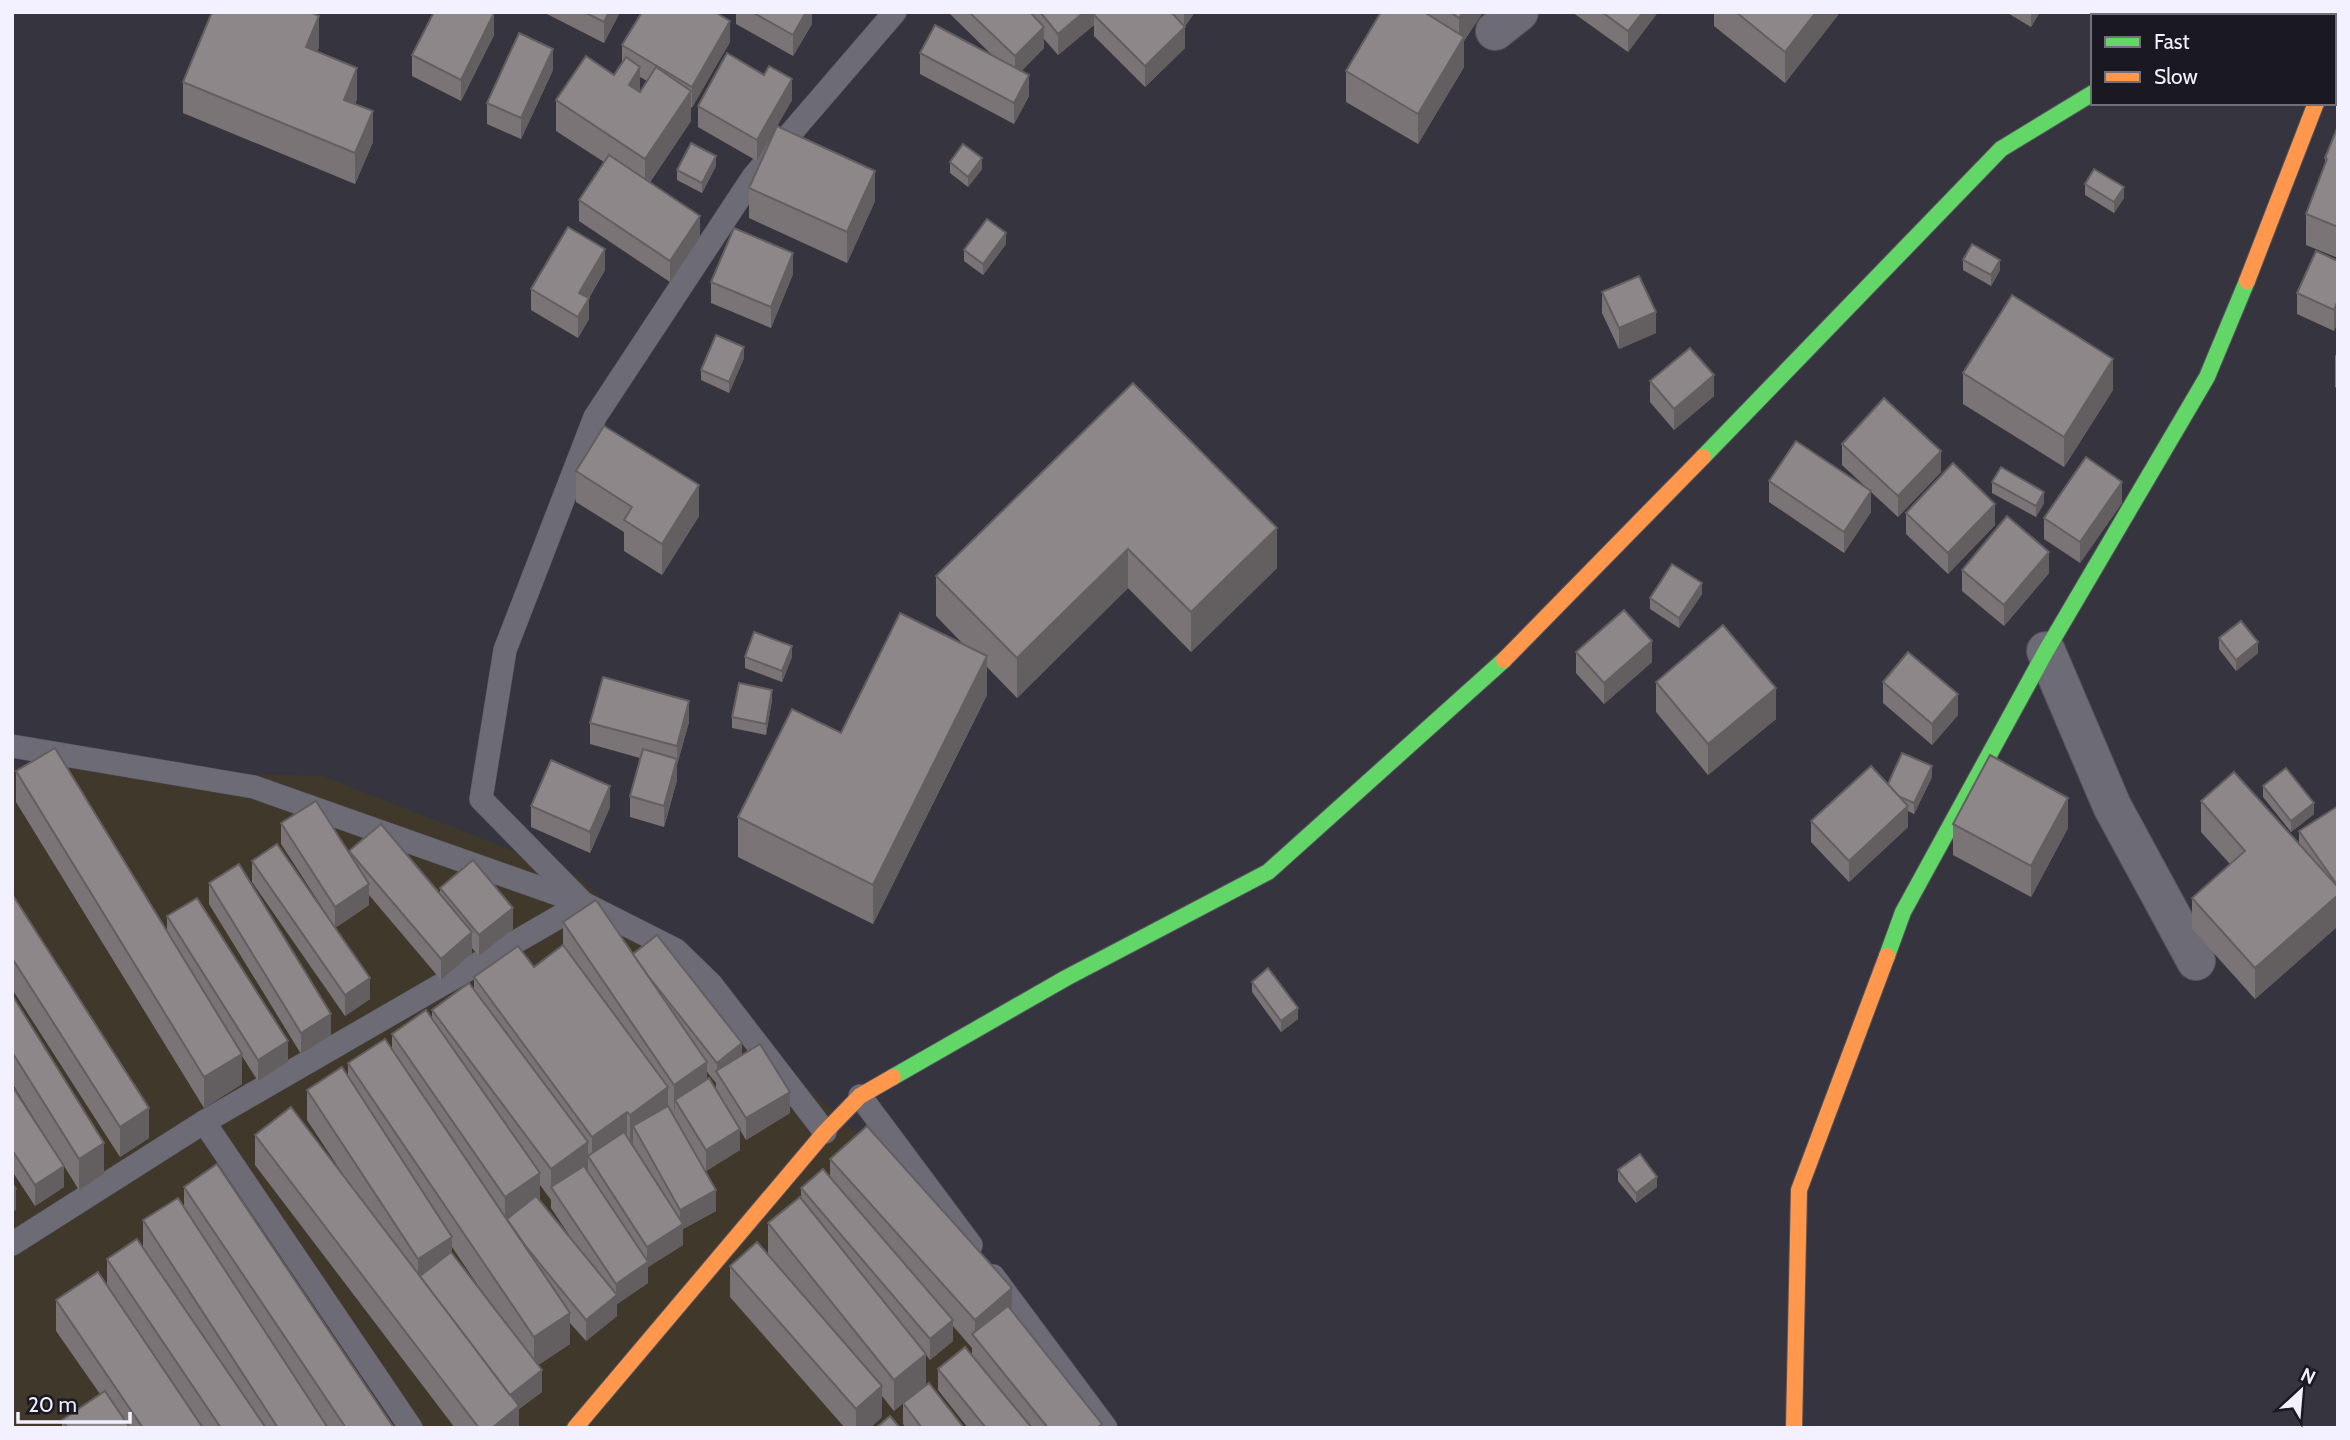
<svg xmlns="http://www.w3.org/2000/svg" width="2350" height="1440" viewBox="0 0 2350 1440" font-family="Cabin,sans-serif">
  <rect width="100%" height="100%" fill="#36353f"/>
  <polygon fill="#40382b" points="12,766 323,776 579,877 873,1148 1081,1428 12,1428"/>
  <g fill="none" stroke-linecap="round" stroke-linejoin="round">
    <defs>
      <g id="lane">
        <polyline points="12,746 254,787 577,901"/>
        <polyline points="583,903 481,799 505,650 595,417 753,177 895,12"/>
        <polyline points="860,1096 971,1245"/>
        <polyline points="204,1122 411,1428"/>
        <polyline points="12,1244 204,1122 583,903 676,950 711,984 825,1132"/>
        <polyline points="993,1276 1106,1428"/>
      </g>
      <g id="street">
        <polyline points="2192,16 2195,12"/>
        <polyline points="1495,31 1519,12"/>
        <polyline points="2334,57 2338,48"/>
        <polyline points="2046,651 2112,806 2196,961"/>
      </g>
      <g id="fast">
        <polyline points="1703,457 2001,149 2093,93"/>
        <polyline points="1887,956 1903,912 2046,651 2207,377 2247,281"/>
        <polyline points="893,1077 1066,978 1268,872 1504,660"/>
      </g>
      <g id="slow">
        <polyline points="2247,281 2316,103"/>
        <polyline points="1504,660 1703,457"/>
        <polyline points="575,1428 825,1132 860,1096 893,1077"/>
        <polyline points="1794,1428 1799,1190 1887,956"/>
      </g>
    </defs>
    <use href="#lane" stroke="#55545e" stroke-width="24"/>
    <use href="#street" stroke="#55545e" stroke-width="40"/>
    <use href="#fast" stroke="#55545e" stroke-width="18"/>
    <use href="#slow" stroke="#55545e" stroke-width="18"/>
    <use href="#lane" stroke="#6d6b75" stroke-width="23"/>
    <use href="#street" stroke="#6d6b75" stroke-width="38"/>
    <use href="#fast" stroke="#63d668" stroke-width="16"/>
    <use href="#slow" stroke="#ff974d" stroke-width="16"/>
  </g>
  <g fill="#7a7476" fill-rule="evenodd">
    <polygon points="543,12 620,12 604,43"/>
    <polygon points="736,12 812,12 812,24 793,56 736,24"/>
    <polygon points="948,12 1195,12 1185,26 1185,48 1145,87 1094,36 1094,25 1058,55 1044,39 1044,48 1021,71 1029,96 1014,124 920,74 920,53 992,55"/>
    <polygon points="1381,12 1483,12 1464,41 1464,67 1418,144 1346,102 1346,71"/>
    <polygon points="1572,12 1658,12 1628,52"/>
    <polygon points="1714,12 1838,12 1838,15 1785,83 1714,26"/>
    <polygon points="2006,12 2040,12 2031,27"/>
    <polygon points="494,35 461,101 412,76 412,55"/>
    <path d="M730 42 691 108V121L650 182 700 237 670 282 579 221V200L604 162 556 131V100L614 75 622 62V45ZM640 77 647 81 640 92Z"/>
    <polygon points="319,47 317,52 357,99 355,104 373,142 355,184 183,113 183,82"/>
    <polygon points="553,70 521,139 487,124 487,103"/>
    <polygon points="792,100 757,161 698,127 698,106"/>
    <polygon points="2338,126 2338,258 2306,245 2306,214 2325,163 2325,158"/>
    <polygon points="950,162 982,169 968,187 950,173"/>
    <polygon points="716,166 702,193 677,180 677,170"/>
    <polygon points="2085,184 2124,198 2114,213 2085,195"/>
    <polygon points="749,188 875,201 847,263 749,218"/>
    <polygon points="1006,244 983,275 964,261 964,250"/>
    <polygon points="1963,260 2000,270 1991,286 1963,270"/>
    <polygon points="2338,261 2338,321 2334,331 2297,314 2297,293"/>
    <polygon points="605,270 589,298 589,319 578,338 531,310 531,289"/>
    <polygon points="793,274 771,328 711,303 711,282"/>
    <polygon points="1602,292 1656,333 1619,349 1602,313"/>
    <polygon points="2338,350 2338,389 2335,387 2335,356"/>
    <polygon points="744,358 729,393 701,380 701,370"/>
    <polygon points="1963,373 2113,390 2064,467 1963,404"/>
    <polygon points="1650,381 1714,396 1674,430 1650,402"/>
    <polygon points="1133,383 1277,568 1191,652 1128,588 1017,698 987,667 987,695 873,924 738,857 738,817 841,733 964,645 936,616 936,576"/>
    <polygon points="1842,444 1941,472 1898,517 1871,492 1871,512 1844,553 1769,502 1769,481 1869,490 1842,465"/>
    <polygon points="576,471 699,516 662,575 624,551 624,532 576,502"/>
    <polygon points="1992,482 2044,503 2036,517 1992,493"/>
    <polygon points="2122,503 2080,563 2044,539 2044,518"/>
    <polygon points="1906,513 1995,525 1948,574 1906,534"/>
    <polygon points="1962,570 2049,573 2004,626 1962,591"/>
    <polygon points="1702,594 1679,628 1650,609 1650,598"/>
    <polygon points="2219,638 2258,653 2236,671 2219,649"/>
    <polygon points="1576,652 1652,662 1604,704 1576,673"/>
    <polygon points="745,657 792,657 782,682 745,668"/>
    <polygon points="1656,682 1776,719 1708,775 1656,712"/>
    <polygon points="1883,682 1958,715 1932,745 1883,703"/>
    <polygon points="772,700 766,735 732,728 732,717"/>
    <polygon points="689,722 677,765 677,780 664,827 630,817 630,796 640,758 590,744 590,723"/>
    <polygon points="16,771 167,931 167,916 288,1062 258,1081 242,1056 242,1084 204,1108 16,802"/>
    <polygon points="1932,777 1914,814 1908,811 1908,827 1849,882 1811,842 1811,821 1888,784"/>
    <polygon points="2263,786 2314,814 2291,832 2263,797"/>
    <polygon points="2201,801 2299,845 2299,831 2338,806 2338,926 2255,999 2192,929 2192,898 2230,864 2201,832"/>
    <polygon points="531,806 610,807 590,853 531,827"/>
    <polygon points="281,823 349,852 349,851 440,894 440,888 513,929 479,956 472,948 472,953 441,980 369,895 369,905 335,928 370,999 345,1016 252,882 252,861 329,918 281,844"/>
    <polygon points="1953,824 2068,828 2031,897 1953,855"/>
    <polygon points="209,883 331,1035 301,1054 209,904"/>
    <polygon points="12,894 149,1138 120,1157 12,989"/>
    <path d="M563 922 633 954 742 1055 790 1113 746 1140 740 1130V1150L706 1171 716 1211 683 1229V1245L648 1267V1283L617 1304V1316L586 1341 570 1323V1344L538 1365 542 1392 519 1409V1428H455L255 1165V1135L346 1179 307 1120V1090L348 1078V1063L392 1049V1034L432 1017V1010L474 990V977L534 967 563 946ZM707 1072 716 1083V1089L707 1080ZM540 1185 551 1200V1208L573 1241 540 1200ZM452 1247 485 1296 452 1253Z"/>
    <polygon points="1252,982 1298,1019 1281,1032 1252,992"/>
    <polygon points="12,995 104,1174 79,1190 64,1166 64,1187 35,1206 12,1171 12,1086 63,1165 12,1083"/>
    <polygon points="830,1159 1012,1311 1102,1428 968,1428 938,1390 938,1369 972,1356 972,1348 953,1326 953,1341 930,1360 924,1352 926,1385 903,1403 964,1428 906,1428 903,1424 903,1403 894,1411 882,1396 882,1417 870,1428 845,1428 730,1297 730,1266 781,1270 768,1254 768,1223 801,1199 801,1188 830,1178"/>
    <polygon points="1618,1170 1657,1187 1636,1203 1618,1181"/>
    <polygon points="184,1187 394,1428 62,1428 62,1420 100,1394 56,1331 56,1300 107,1286 107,1259 143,1248 143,1220 184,1206"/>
  </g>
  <g fill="#635e60">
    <polygon points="609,12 620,12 604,43 604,22"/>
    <polygon points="806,12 812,12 812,24 793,56 793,35"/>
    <polygon points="1084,12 1096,12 1094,15 1094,25 1058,55 1058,34"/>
    <polygon points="1184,12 1195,12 1184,28 1185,27 1185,48 1145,87 1145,66 1184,28"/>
    <polygon points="1463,12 1483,12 1464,41 1464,67 1418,144 1418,114 1459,45 1459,18"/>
    <polygon points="1643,12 1658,12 1628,52 1628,31"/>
    <polygon points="1816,12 1838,12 1838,15 1785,83 1785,52"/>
    <polygon points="2031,12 2040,12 2031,27"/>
    <polygon points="494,13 494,35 461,101 461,80"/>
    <polygon points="319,16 319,47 306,78 306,47"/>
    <polygon points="730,21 730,42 692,108 692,87"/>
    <polygon points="1044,27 1044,48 1015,78 1015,56"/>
    <polygon points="553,49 553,70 521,139 521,118"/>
    <polygon points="640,67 640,98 629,85"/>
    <polygon points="357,68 357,99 344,131 344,100"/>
    <polygon points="1029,75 1029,96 1014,124 1014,103"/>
    <polygon points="792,79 792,100 757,161 757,140"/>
    <polygon points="691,91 691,121 645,190 645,159"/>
    <polygon points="373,111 373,142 355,184 355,153"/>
    <polygon points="716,156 716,166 702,193 702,183"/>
    <polygon points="982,158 982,169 968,187 968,177"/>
    <polygon points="875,171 875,201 847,263 847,232"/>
    <polygon points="2124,187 2124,198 2114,213 2114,202"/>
    <polygon points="700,216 700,237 670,282 670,261"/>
    <polygon points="1006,233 1006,244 983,275 983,264"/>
    <polygon points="605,249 605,270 579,314 579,293"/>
    <polygon points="793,253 793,274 771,328 771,307"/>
    <polygon points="2000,260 2000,270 1991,286 1991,275"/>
    <polygon points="589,298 589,319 578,338 578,317"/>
    <polygon points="2338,300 2338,321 2334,331 2334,310"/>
    <polygon points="1656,312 1656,333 1619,349 1619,328"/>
    <polygon points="744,347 744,358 729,393 729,382"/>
    <polygon points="2113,359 2113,390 2064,467 2064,437"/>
    <polygon points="1714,375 1714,396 1674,430 1674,409"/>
    <polygon points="1941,451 1941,472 1898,517 1898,496"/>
    <polygon points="2122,482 2122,503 2080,563 2080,542"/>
    <polygon points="699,485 699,516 662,575 662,544"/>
    <polygon points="1871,491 1871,512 1844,553 1844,532"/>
    <polygon points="2044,492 2044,503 2036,517 2036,506"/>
    <polygon points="1995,504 1995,525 1948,574 1948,553"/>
    <polygon points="1277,528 1277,568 1191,652 1191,612"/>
    <polygon points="1128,549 1128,588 1017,698 1017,658"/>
    <polygon points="2049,552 2049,573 2004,626 2004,605"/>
    <polygon points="1702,583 1702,594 1679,628 1679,618"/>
    <polygon points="1652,641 1652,662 1604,704 1604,683"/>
    <polygon points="2258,642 2258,653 2236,671 2236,660"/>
    <polygon points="792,646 792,657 782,682 782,671"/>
    <polygon points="987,656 987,695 873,924 873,885"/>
    <polygon points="1776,688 1776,719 1708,775 1708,744"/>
    <polygon points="772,690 772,700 766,735 766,724"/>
    <polygon points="1958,694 1958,715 1932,745 1932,724"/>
    <polygon points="689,701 689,722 677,765 677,780 664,827 664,806 677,762 677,746"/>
    <polygon points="1932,766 1932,777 1914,814 1914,803"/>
    <polygon points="610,786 610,807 590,853 590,832"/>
    <polygon points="2068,798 2068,828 2031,897 2031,866"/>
    <polygon points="2314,803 2314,814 2291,832 2291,821"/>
    <polygon points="1908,806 1908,827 1849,882 1849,861"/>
    <polygon points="369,884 369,905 335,928 335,907"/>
    <polygon points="2338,895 2338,926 2255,999 2255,968"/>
    <polygon points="513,908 513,929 479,956 479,935"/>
    <polygon points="472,932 472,953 441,980 441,959"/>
    <polygon points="370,978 370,999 345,1016 345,995"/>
    <polygon points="1298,1008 1298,1019 1281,1032 1281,1021"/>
    <polygon points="331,1014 331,1035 301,1054 301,1033"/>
    <polygon points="288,1041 288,1062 258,1081 258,1060"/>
    <polygon points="742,1043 742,1064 717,1071 717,1063"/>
    <polygon points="242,1054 242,1084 204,1108 204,1077"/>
    <polygon points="707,1062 707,1093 675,1100 674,1115 674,1085"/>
    <polygon points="668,1087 668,1118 633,1126 633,1144 630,1146 630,1115"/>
    <polygon points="790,1092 790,1113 746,1140 746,1118"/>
    <polygon points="149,1108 149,1138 120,1157 120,1127"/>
    <polygon points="627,1112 627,1143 592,1163 592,1137"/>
    <polygon points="740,1129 740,1150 706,1171 706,1150"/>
    <polygon points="588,1142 588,1173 551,1187 551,1200 551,1169"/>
    <polygon points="104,1143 104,1174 79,1190 79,1159"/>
    <polygon points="64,1166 64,1187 35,1206 35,1185"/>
    <polygon points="540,1173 540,1204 505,1222 505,1197"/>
    <polygon points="1657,1177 1657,1187 1636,1203 1636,1193"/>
    <polygon points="16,1189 16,1210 12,1212 12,1191"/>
    <polygon points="716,1190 716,1211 683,1229 683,1245 648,1267 648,1283 617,1304 617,1316 586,1341 586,1320 616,1296 616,1284 647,1263 647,1247 680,1225 680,1210"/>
    <polygon points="452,1237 452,1268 418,1278 418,1259"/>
    <polygon points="1012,1288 1012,1319 975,1337 975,1320"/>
    <polygon points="570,1313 570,1344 534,1368 534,1337"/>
    <polygon points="953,1320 953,1341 930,1360 930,1339"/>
    <polygon points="926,1354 926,1385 894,1411 894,1380"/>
    <polygon points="542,1370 542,1392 519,1409 519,1428 492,1428 509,1395"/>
    <polygon points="882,1386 882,1417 870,1428 856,1428 856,1409"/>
  </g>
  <g fill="#8e8789" stroke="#635e60" stroke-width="2">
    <polygon points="212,12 310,12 319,16 306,47 357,68 344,100 373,111 355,153 183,82"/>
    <polygon points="434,12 492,12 494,13 461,80 412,55"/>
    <polygon points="584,12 609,12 604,22"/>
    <polygon points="642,12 715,12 730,21 692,87 622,45"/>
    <polygon points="752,12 806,12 793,35"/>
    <polygon points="969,12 1030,12 1044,27 1015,56"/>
    <polygon points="1040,12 1084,12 1058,34"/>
    <polygon points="1096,12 1171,12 1185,27 1145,66 1094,15"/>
    <polygon points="1381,12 1424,12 1464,37 1418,114 1346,71"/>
    <polygon points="1450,12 1463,12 1459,18"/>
    <polygon points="1602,12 1643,12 1628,31"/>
    <polygon points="1736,12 1816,12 1785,52"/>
    <polygon points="935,25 1029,75 1014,103 920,53"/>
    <polygon points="519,33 553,49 521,118 487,103"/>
    <polygon points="727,53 764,75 769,66 792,79 757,140 698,106"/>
    <polygon points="586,56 614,75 626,57 640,67 629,85 640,92 656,67 691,91 645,159 556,100"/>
    <polygon points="777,126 875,171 847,232 749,188"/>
    <polygon points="2338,126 2338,227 2306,214 2327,159 2325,158"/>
    <polygon points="691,143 716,156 702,183 677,170"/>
    <polygon points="963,144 982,158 968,177 950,162"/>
    <polygon points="609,155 700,216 670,261 579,200"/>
    <polygon points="2094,169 2124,187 2114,202 2085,184"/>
    <polygon points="987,219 1006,233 983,264 964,250"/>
    <polygon points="568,227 605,249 579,293 589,298 578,317 531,289"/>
    <polygon points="734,228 793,253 771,307 711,282"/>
    <polygon points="1972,244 2000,260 1991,275 1963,260"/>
    <polygon points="2316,251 2338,261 2338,300 2334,310 2297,293"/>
    <polygon points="1639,276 1656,312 1619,328 1602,292"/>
    <polygon points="2012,295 2113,359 2064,437 1963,373"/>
    <polygon points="716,335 744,347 729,382 701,370"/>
    <polygon points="1690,348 1714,375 1674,409 1650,381"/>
    <polygon points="1133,383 1277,528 1191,612 1128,549 1017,658 936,576"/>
    <polygon points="1884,398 1941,451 1898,496 1842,444"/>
    <polygon points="604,426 699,485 662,544 624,520 632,507 576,471"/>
    <polygon points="1796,441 1871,491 1844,532 1769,481"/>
    <polygon points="2086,457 2122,482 2080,542 2044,518"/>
    <polygon points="1953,463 1995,504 1948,553 1906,513"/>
    <polygon points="2001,467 2044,492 2036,506 1992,482"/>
    <polygon points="2007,516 2049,552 2004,605 1962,570"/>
    <polygon points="1672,564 1702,583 1679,618 1650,598"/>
    <polygon points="1624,610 1652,641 1604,683 1576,652"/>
    <polygon points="900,613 987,656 873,885 738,817 792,709 841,733"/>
    <polygon points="2241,621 2258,642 2236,660 2219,638"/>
    <polygon points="1723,625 1776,688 1708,744 1656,682"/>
    <polygon points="754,632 792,646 782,671 745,657"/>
    <polygon points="1908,652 1958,694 1932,724 1883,682"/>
    <polygon points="603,677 689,701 677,746 590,723"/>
    <polygon points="739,683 772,690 766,724 732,717"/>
    <polygon points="55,748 242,1054 204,1077 16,771"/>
    <polygon points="643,749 677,759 664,806 630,796"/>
    <polygon points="1902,753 1932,766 1914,803 1898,796 1888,784"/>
    <polygon points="1990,755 2068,798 2031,866 1953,824"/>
    <polygon points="551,760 610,786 590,832 531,806"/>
    <polygon points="1871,766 1908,806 1849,861 1811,821"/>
    <polygon points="2286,768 2314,803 2291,821 2263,786"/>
    <polygon points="2234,772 2338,887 2338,895 2255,968 2192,898 2245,851 2201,801"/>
    <polygon points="316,801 369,884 335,907 281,823"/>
    <polygon points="2338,806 2338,886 2299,831"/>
    <polygon points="381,824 472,932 441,959 349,851"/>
    <polygon points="277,844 370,978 345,995 252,861"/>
    <polygon points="473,860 513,908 479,935 440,888"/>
    <polygon points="239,864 331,1014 301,1033 209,883"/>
    <polygon points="12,894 149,1108 120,1127 12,958"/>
    <polygon points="197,898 288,1041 258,1060 167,916"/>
    <polygon points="596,900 707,1062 674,1085 563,922"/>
    <polygon points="657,935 742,1043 717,1063 649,977 633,954"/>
    <polygon points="563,945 668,1087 630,1115 627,1112 592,1137 474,977 518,946 534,967"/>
    <polygon points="1268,968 1298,1008 1281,1021 1252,982"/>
    <polygon points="469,983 588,1142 551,1169 432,1010"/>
    <polygon points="12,995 104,1143 79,1159 12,1052"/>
    <polygon points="426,1010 540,1173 505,1197 392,1034"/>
    <polygon points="385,1039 570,1313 534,1337 348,1063"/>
    <polygon points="760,1044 790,1092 746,1118 716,1071"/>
    <polygon points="342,1067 452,1237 418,1259 307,1090"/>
    <polygon points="709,1078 740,1129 706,1150 675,1100"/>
    <polygon points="12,1086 64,1166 35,1185 12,1150"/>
    <polygon points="668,1106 716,1190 680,1210 633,1126"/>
    <polygon points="291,1107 519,1406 492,1428 479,1428 255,1135"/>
    <polygon points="867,1126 1012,1288 975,1320 830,1159"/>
    <polygon points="624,1132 683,1224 647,1247 588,1156"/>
    <polygon points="1640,1154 1657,1177 1636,1193 1618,1170"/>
    <polygon points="217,1164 394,1428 346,1428 184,1187"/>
    <polygon points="584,1166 648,1262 616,1284 551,1187"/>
    <polygon points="823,1169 953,1320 930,1339 801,1188"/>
    <polygon points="12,1183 16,1189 12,1191"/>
    <polygon points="536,1196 617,1295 586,1320 527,1248 507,1219"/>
    <polygon points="800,1197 926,1354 894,1380 768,1223"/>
    <polygon points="178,1198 328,1428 278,1428 143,1220"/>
    <polygon points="137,1239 266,1428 221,1428 107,1259"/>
    <polygon points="757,1242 882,1386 856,1409 730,1266"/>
    <polygon points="451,1252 542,1370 510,1395 420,1276"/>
    <polygon points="98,1272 203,1428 143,1428 56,1300"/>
    <polygon points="1008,1306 1102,1424 1097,1428 1048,1428 972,1334"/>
    <polygon points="965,1347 1032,1428 986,1428 938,1369"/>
    <polygon points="929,1383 964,1428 922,1428 903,1403"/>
    <polygon points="105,1391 130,1428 68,1428 62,1420"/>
    <polygon points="890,1416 900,1428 876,1428"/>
  </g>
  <rect width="2350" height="1440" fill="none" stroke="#f3f1ff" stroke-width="28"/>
  <rect x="2091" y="14" width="245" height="91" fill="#1a1922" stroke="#716f7a" stroke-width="2"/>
  <rect x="2105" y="37" width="35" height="10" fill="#63d668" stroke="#716f7a" stroke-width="2"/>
  <text x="2154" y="49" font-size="21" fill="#f3f1ff">Fast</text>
  <rect x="2105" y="72" width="35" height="10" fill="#ff974d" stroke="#716f7a" stroke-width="2"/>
  <text x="2154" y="84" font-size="21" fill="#f3f1ff">Slow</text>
  <g transform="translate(2301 1391) rotate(26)" stroke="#1a1922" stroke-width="5" paint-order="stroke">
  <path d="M0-5L12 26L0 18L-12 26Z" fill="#f3f1ff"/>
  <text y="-10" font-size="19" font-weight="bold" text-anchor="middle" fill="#f3f1ff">N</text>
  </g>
  <path d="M18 1412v10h112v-10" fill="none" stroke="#f3f1ff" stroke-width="3.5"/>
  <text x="28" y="1412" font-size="21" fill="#f3f1ff" stroke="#1a1922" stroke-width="5" paint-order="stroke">20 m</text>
</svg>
